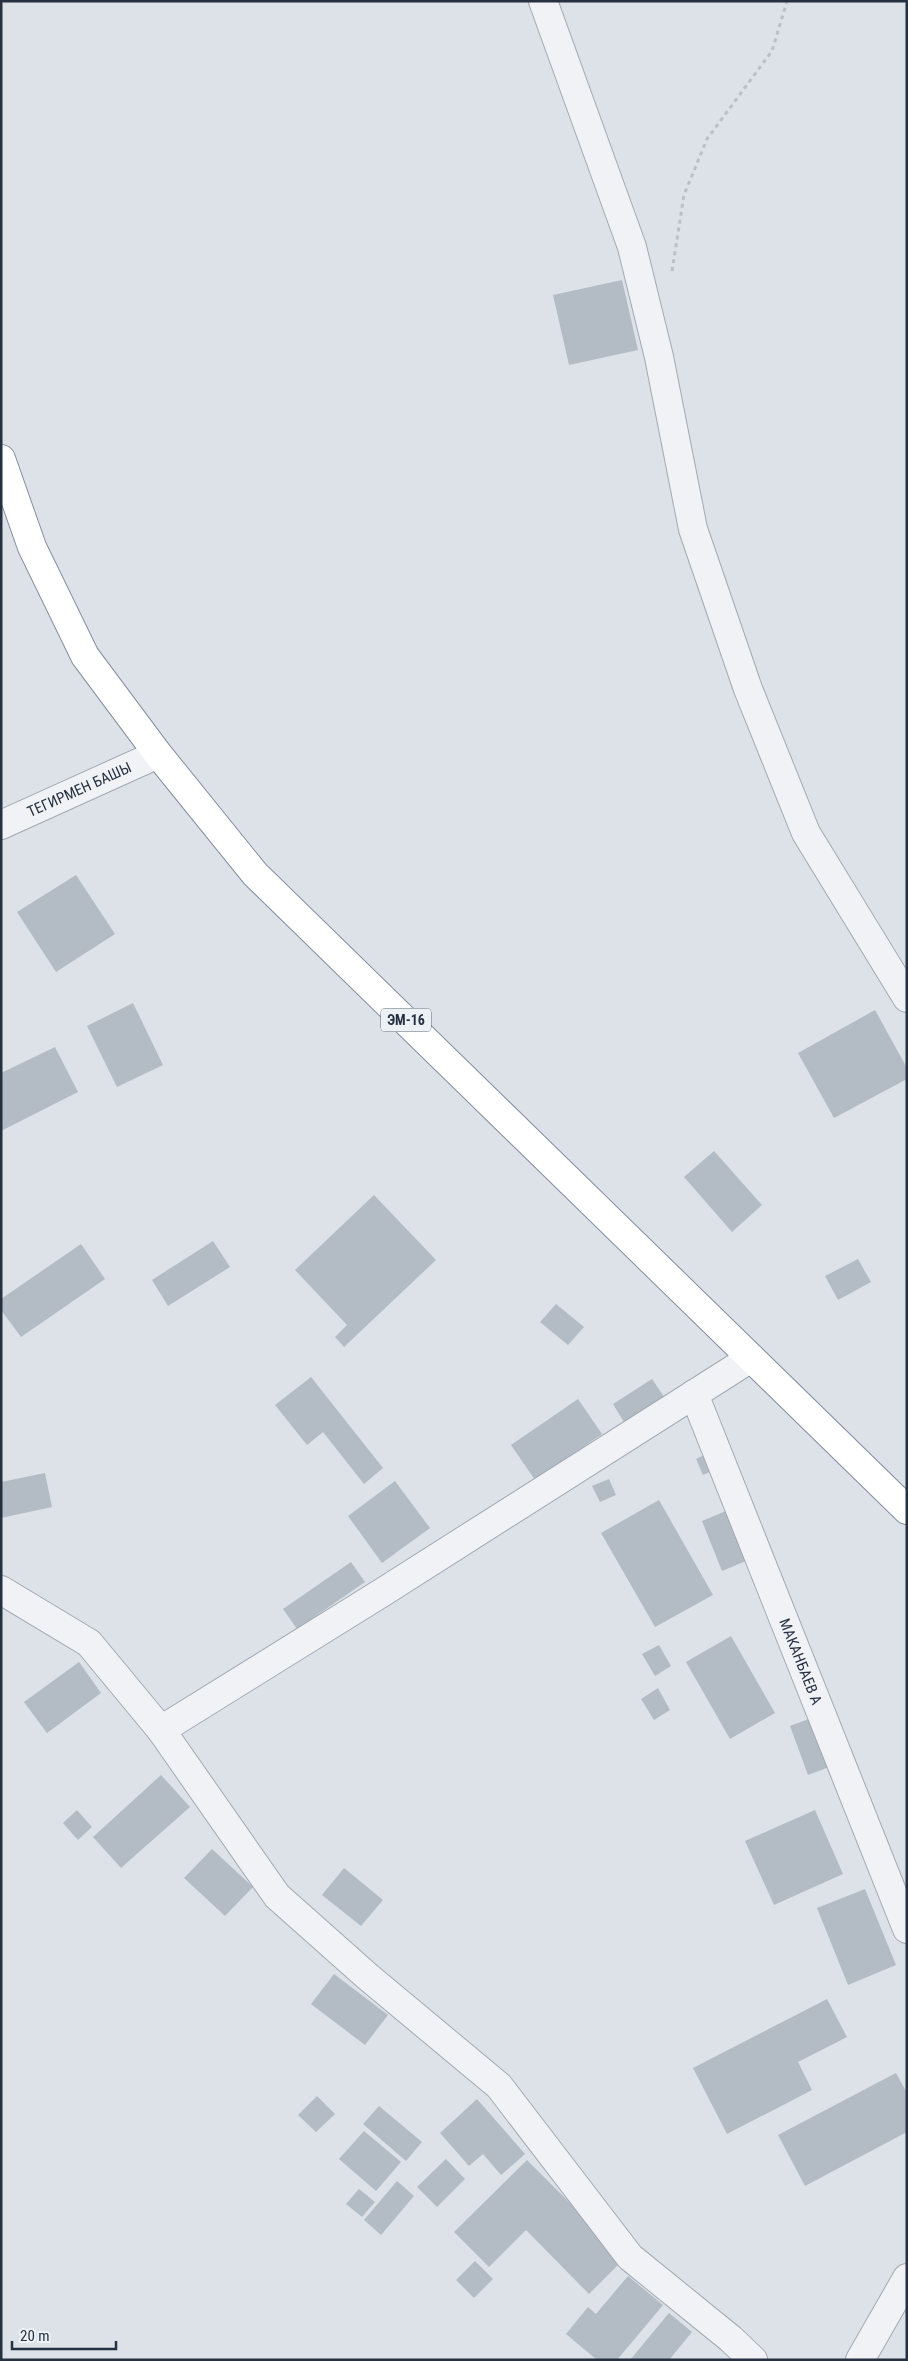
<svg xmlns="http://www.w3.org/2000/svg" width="908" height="2361" viewBox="0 0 908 2361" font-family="'Roboto Condensed',sans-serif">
  <rect width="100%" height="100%" fill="#dde2e8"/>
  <g fill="#b3bbc5">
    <polygon points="622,280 638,350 569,365 553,295"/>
    <polygon points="76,875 115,934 56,972 17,912"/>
    <polygon points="133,1003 163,1065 117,1087 87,1026"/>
    <polygon points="875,1010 907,1068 907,1079 834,1118 798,1053"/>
    <polygon points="55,1047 78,1092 1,1131 1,1073"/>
    <polygon points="714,1151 762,1205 732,1232 684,1177"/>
    <polygon points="374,1195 436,1260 344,1347 335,1337 347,1325 295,1270"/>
    <polygon points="213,1241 230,1267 168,1306 152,1280"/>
    <polygon points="81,1244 105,1279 21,1337 1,1310 1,1299"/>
    <polygon points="858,1259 871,1282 838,1300 825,1276"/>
    <polygon points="556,1304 584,1327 568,1345 540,1322"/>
    <polygon points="311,1377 383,1468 364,1484 323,1432 307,1445 275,1405"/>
    <polygon points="652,1379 667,1401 627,1427 613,1404"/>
    <polygon points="578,1399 602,1434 535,1480 511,1445"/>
    <polygon points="712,1451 720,1467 703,1475 696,1459"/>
    <polygon points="45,1473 52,1507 1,1518 1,1482"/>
    <polygon points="609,1479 616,1495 600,1502 592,1486"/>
    <polygon points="395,1481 430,1528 382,1563 348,1516"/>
    <polygon points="659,1500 713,1595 655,1627 601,1533"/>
    <polygon points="733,1508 753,1558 722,1571 702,1521"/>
    <polygon points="351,1562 365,1582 297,1629 283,1609"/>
    <polygon points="731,1636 775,1713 730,1739 686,1662"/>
    <polygon points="659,1645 671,1666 655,1676 642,1654"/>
    <polygon points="79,1662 101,1693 47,1733 24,1702"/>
    <polygon points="658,1688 670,1710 654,1720 641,1699"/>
    <polygon points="814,1717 832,1766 808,1775 790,1726"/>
    <polygon points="161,1775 190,1807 121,1868 93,1837"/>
    <polygon points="77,1810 92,1827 78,1840 63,1823"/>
    <polygon points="815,1810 843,1874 774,1905 745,1841"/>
    <polygon points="212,1849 253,1887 225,1916 184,1878"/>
    <polygon points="344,1868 383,1900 361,1926 322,1895"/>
    <polygon points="865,1889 896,1965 848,1985 817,1908"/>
    <polygon points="334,1974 388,2015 365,2045 311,2004"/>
    <polygon points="827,1999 847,2037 798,2062 812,2090 727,2134 693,2068"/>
    <polygon points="896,2073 907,2093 907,2132 805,2186 778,2135"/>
    <polygon points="317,2096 335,2114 316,2132 298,2115"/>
    <polygon points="477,2099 525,2154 501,2175 483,2154 469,2166 440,2133"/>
    <polygon points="379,2106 422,2142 406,2161 363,2124"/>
    <polygon points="364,2131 401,2162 376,2191 339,2159"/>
    <polygon points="446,2159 465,2179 437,2207 417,2187"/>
    <polygon points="527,2160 625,2258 589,2294 526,2230 489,2267 454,2232"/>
    <polygon points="397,2181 414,2196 381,2235 364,2220"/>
    <polygon points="359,2189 375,2202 362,2217 346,2204"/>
    <polygon points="475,2261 493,2279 474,2298 456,2280"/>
    <polygon points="628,2276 663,2305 617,2360 597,2360 566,2334 588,2307 596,2314"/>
    <polygon points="669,2313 692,2332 669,2360 630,2360"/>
  </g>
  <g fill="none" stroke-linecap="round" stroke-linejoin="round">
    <defs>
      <g id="minor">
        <polyline points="543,1 632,247 659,357 693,529 748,689 806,833 907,998"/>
        <path id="s1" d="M1 825 158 754"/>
        <path id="s2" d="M694 1394 907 1929"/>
        <polyline points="1,1590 89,1643 161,1730 277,1896 367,1976 499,2086 630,2257 731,2339 753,2360"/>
        <polyline points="161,1730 383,1592 751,1358"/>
        <polyline points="860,2360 907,2278"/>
      </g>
      <polyline id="highway" points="1,459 32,547 85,656 158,754 255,874 907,1510"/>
    </defs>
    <use href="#minor" stroke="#a2a9b2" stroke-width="30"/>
    <use href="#highway" stroke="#8390a0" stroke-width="30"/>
    <polyline stroke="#bbc0c7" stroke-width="3" stroke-dasharray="4 4" stroke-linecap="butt" points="672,271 684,195 707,139 772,51 787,1"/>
    <use href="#minor" stroke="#f0f2f6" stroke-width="28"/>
    <use href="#highway" stroke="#fff" stroke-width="28"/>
  </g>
  <g text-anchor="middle" stroke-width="4" stroke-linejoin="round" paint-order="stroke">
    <rect fill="#ecf1f6" stroke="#616a77" stroke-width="1" x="381" y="1008.5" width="50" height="23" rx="4"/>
    <g font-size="14" font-weight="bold" fill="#253040">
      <text x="406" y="1025">ЭМ-16</text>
    </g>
    <g font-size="15" fill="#253040" stroke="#ecf1f6">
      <text dy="5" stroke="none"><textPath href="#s1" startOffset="86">ТЕГИРМЕН БАШЫ</textPath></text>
      <text dy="5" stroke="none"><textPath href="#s2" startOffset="288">МАКАНБАЕВ А</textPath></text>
    </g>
  </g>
  <rect width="908" height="2361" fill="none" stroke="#253040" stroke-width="5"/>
  <path d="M12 2341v8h104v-8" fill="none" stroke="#253040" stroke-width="2.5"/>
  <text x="20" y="2341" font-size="15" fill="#253040" stroke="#ecf1f6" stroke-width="4" paint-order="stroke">20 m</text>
</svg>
